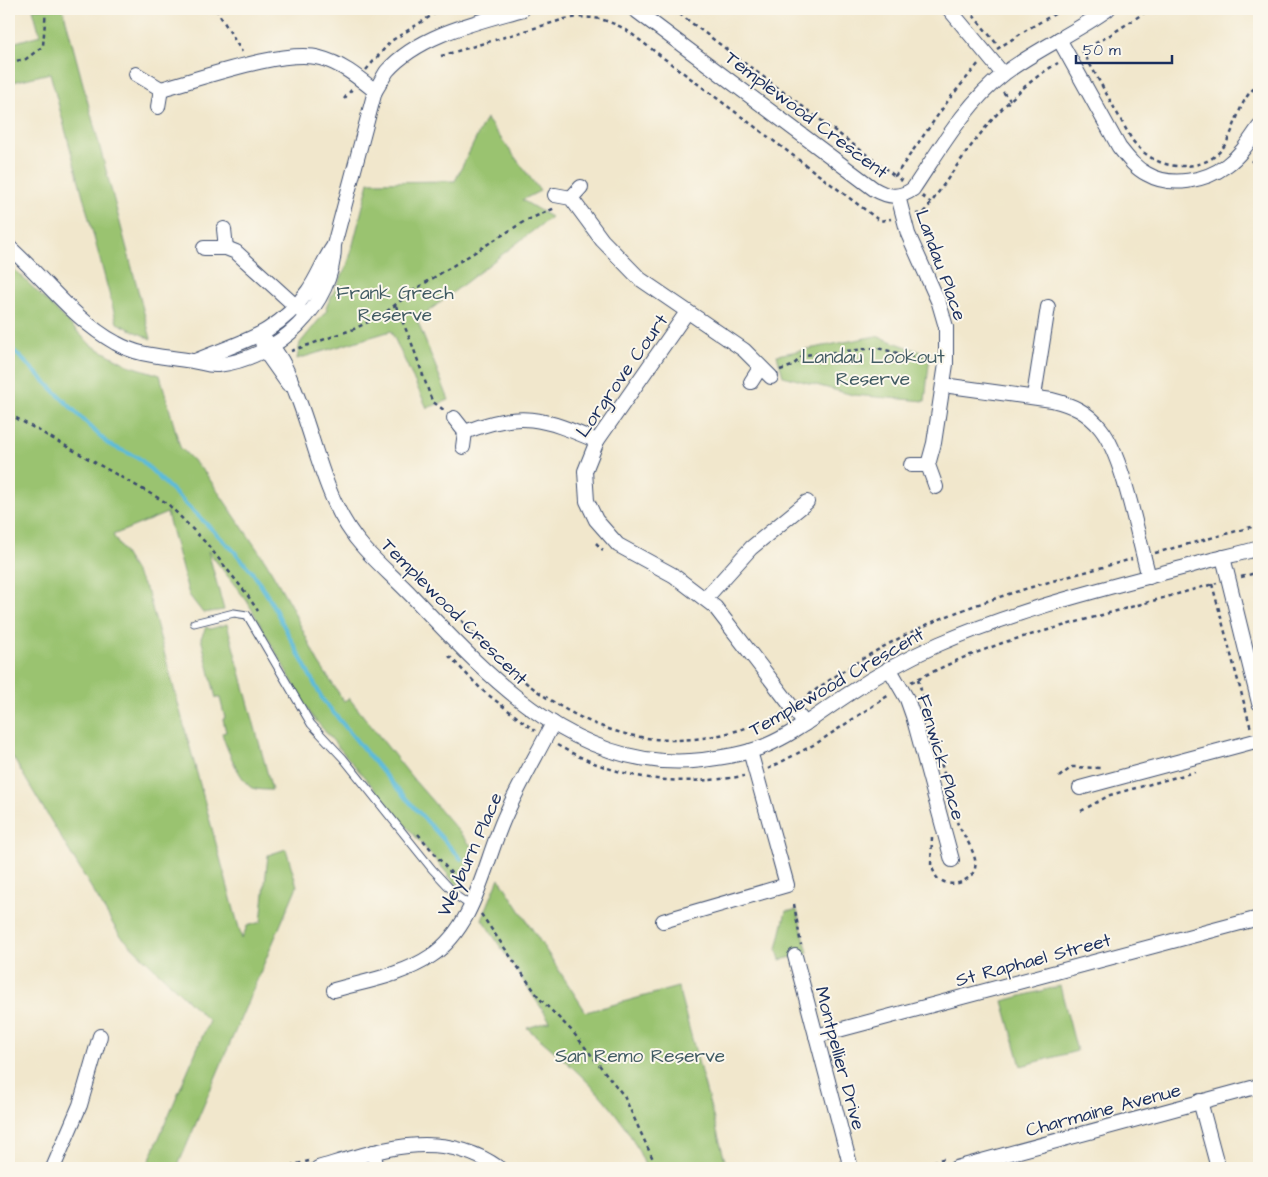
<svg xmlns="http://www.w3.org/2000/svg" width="1268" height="1177" viewBox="0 0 1268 1177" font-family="'Architects Daughter',sans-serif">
  <rect width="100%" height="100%" fill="#fbf7ec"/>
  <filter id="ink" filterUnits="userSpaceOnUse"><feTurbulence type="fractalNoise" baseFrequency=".02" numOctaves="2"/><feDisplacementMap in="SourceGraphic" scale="10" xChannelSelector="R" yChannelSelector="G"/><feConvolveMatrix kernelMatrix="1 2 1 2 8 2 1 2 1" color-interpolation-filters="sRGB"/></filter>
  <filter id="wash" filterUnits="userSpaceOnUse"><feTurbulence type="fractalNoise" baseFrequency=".0096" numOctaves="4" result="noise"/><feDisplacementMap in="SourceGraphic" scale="20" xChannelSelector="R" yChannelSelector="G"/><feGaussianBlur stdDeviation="1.12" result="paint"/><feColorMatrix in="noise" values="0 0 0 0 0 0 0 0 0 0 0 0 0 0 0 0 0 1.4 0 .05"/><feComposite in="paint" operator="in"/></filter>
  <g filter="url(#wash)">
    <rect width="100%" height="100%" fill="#f1e7cc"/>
    <g fill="#9ac370" stroke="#5a7967">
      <polygon points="33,9 63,9 151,339 117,323 50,73 9,83 9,44 40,35"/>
      <polygon points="486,118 540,191 522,200 551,217 417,320 449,400 427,408 391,331 297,359 300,343 327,310 326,307 348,264 369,182 455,181"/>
      <polygon points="9,264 91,345 128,365 160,375 180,447 206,474 266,562 290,604 318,662 344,701 349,698 414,780 474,849 462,881 457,885 311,715 247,601 208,551 224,610 203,613 189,595 167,513 113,535 148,593 242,939 247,926 261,922 268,855 286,849 297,886 177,1168 146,1168 209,1021 119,934 9,751"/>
      <polygon points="876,336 930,355 925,401 853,395 783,376 777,355"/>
      <path d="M227 624 272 790C266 790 258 790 252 788 241 782 225 746 222 733L226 732 223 719 225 718 220 698H216L201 638 206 627 210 629Z"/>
      <path d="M499 878 586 1012 678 987 727 1168H646C623 1107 575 1069 527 1028L550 1021 482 919Z"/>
      <polygon points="797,910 808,953 780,960 777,949 786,911"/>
      <polygon points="1060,986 1077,1051 1021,1066 1003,1001"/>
    </g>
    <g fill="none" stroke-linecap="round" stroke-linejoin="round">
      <polyline stroke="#5bbbda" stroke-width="4" points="9,346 108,444 139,458 233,550 253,573 269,598 323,700 385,775 461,859"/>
    </g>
  </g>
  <g filter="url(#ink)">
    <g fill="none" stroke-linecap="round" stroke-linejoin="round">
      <defs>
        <polyline id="service" points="194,623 234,613 247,615 311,724 343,758 432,869 458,897 471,906"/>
        <g id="minor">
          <path d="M634 9 874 189C888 197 899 199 913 189 940 149 966 103 1005 73 1037 49 1075 33 1108 9"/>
          <polyline points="949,9 1003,74"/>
          <path d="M1059 39 1119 147C1127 157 1135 168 1147 174 1171 188 1206 181 1227 165 1241 155 1250 140 1259 127"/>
          <polyline points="136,74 161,89 158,107"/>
          <path d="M161 89C199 79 285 48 320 58 341 63 359 78 375 91"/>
          <polyline points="555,195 571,198 602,240 640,279 744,350 771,377"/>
          <polyline points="898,196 908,234 939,303 946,327 946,364 934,443 928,465 936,487"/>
          <polyline points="571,198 581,187"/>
          <polyline points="224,229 226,248"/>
          <path d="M9 247C44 278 74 320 116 343 140 357 166 356 192 361 202 362 207 366 218 365 277 358 334 306 334 245L375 91C379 85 383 77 387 71 420 34 478 22 523 9"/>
          <polyline points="204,248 226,248 236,252 302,312"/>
          <polyline points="687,312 597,441 585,471 587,501 596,520 618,545 673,575 715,607 805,724"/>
          <path d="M260 335C280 351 287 370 296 393 317 445 325 505 364 548 379 565 397 580 413 597 491 680 579 775 703 760 724 757 745 754 765 746 796 733 822 711 850 693 878 674 908 658 939 644 1023 607 1115 586 1204 562 1222 557 1241 554 1259 548"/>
          <polyline points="262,342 264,350 288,384"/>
          <path d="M195 361C242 341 276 336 308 291 318 277 323 261 333 247"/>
          <polyline points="751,382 760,368"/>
          <path d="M943 385 1052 400C1072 405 1088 412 1101 429 1124 458 1138 539 1149 577"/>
          <polyline points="1034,396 1048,307"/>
          <polyline points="454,418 465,432 463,447"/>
          <path d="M465 432C521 410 543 418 597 441"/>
          <polyline points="911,465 928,465"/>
          <polyline points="1223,557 1259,703"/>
          <polyline points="706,598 751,548 807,502"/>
          <polyline points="889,668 907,699 913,716 952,860"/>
          <polyline points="1080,788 1259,740"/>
          <polyline points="663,921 787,885 750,751"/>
          <polyline points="795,956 851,1168"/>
          <path d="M334 990C367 981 403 975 431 956 477 925 484 861 506 814 520 783 538 753 553 723"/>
          <polyline points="816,1036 1259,918"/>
          <polyline points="1200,1101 1218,1168"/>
          <polyline points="373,1152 377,1168"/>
          <polyline points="53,1168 80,1105 100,1036"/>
          <path d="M318 1168C380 1150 440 1127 499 1168"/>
          <polyline points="956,1168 1259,1086"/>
        </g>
      </defs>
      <use href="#service" stroke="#3b4b6e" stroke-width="9"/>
      <use href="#minor" stroke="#3b4b6e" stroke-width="16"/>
      <g stroke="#3b4b6e" stroke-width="2.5" stroke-dasharray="4 4" stroke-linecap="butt">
        <polyline points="216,9 242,52"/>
        <polyline points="673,9 895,176"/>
        <polyline points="968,9 996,43"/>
        <polyline points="997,49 1028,29 1063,9"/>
        <path d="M1082 50 1132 140C1144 155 1158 165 1178 166 1244 168 1226 104 1259 85"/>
        <polyline points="1081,51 1107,37 1150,9"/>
        <path d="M441 56 565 19C588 15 604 18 625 29L880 221 891 219"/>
        <polyline points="9,62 26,59 43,46 46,9"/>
        <polyline points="366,70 391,41 442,9"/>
        <polyline points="1003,92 1010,100"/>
        <polyline points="344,99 353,88"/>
        <polyline points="1251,162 1259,155"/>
        <polyline points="902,181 895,176 950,98 979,63"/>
        <polyline points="922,196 931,203"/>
        <path d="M916 214 924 213C963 158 998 98 1058 63"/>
        <polyline points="396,306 412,344 432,401 445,411"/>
        <polyline points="291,351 354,329 382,315 417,288 525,221 555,208"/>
        <polyline points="780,370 792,366 804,355 877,348 935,362"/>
        <polyline points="9,414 167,503 207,544 246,593 258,611"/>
        <polyline points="596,543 603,550"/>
        <polyline points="1155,553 1259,525"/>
        <polyline points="1241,577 1259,572"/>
        <polyline points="1212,584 1251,729"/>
        <path d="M440 597C459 617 477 639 497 658 584 738 671 765 781 714"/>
        <polyline points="449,656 482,690 535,731"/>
        <polyline points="918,679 948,788"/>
        <polyline points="911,682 960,659 1005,642 1217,583"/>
        <path d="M802 700C843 669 886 643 933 622 997 594 1065 578 1132 559"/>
        <path d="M557 745C619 780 674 787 744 776"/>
        <polyline points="768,769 817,743 889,695"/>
        <polyline points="1059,777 1072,767 1102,768"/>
        <polyline points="1081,811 1110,795 1195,772"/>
        <polyline points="418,834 456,879"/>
        <path d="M932 837 931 866 937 878C946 884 954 886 963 881 991 868 964 839 957 822"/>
        <polyline points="794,904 801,945"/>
        <polyline points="481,914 540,999 572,1031 624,1096 657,1168"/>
        <polyline points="282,1168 309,1161"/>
        <polyline points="909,1168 946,1158"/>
      </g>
      <use href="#service" stroke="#fff" stroke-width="7"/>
      <use href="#minor" stroke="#fff" stroke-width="14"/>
    </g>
  </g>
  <g text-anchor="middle" stroke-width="4" stroke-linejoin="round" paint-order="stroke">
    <g font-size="19" fill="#1b2f5e" stroke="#fbf7ec">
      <text transform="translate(807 114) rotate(37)" y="7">Templewood Crescent</text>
      <text transform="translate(942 265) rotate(70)" y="7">Landau Place</text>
      <text transform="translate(621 375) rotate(-55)" y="7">Lorgrove Court</text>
      <text transform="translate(455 611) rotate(45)" y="7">Templewood Crescent</text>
      <text transform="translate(836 681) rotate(-30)" y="7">Templewood Crescent</text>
      <text transform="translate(942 757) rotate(74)" y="7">Fenwick Place</text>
      <text transform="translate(469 854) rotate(-66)" y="7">Weyburn Place</text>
      <text transform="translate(1033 959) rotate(-15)" y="7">St Raphael Street</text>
      <text transform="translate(841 1058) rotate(75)" y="7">Montpellier Drive</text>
      <text transform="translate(1103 1109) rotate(-15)" y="7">Charmaine Avenue</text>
    </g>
    <g font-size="19" fill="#415b63" stroke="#fbf7ec">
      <text x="395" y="299">Frank Grech<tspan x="395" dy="22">Reserve</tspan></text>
      <text x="873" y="363">Landau Lookout<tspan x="873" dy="22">Reserve</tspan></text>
      <text x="640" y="1062">San Remo Reserve</text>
    </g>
  </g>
  <rect width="1268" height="1177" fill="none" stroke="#fbf7ec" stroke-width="30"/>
  <path d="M1076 55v8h96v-8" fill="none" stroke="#1b2f5e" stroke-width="2.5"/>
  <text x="1083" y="55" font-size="15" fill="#1b2f5e" stroke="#fbf7ec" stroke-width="4" paint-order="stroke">50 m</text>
</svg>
